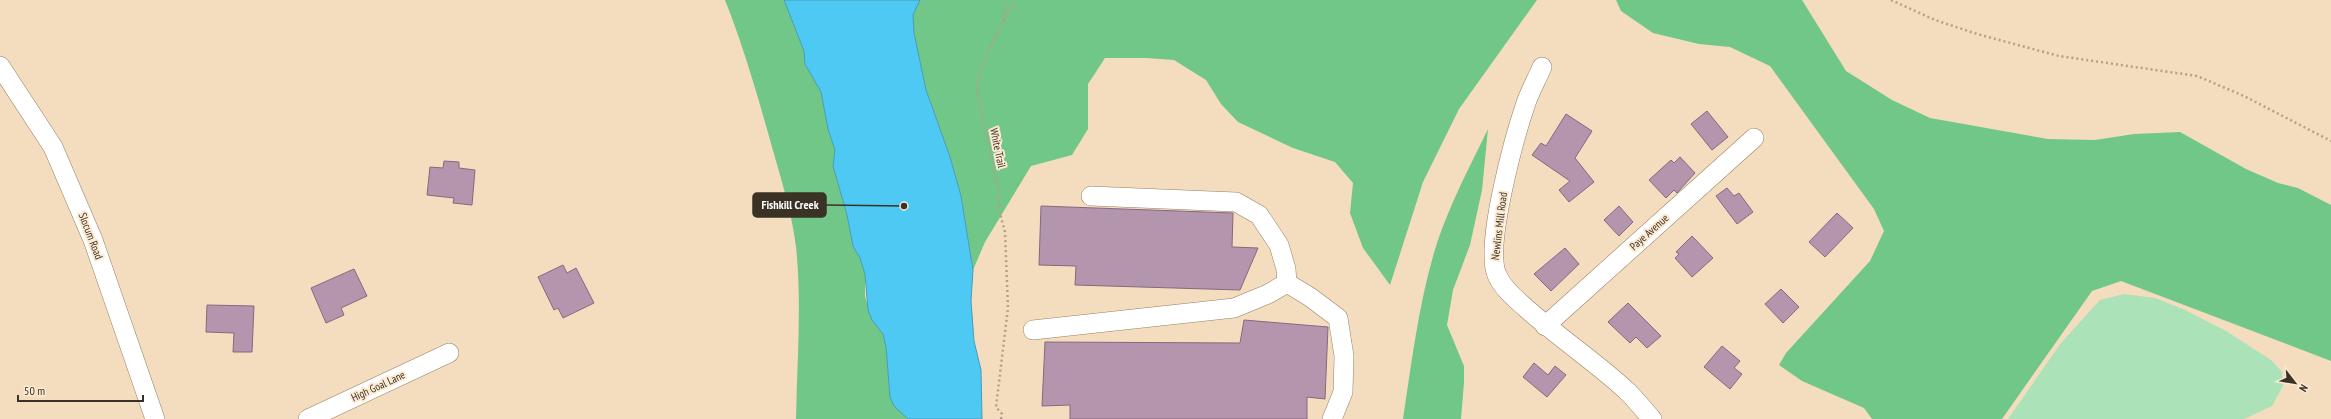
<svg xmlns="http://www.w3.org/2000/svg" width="2331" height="419" viewBox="0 0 2331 419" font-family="'PT Sans Narrow',sans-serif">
  <rect width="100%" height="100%" fill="#f4dcbe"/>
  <polygon fill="#abe2b7" points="2124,294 2155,298 2185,310 2226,331 2271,360 2282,372 2283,386 2272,406 2244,419 2008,419 2061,343 2090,311 2100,300"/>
  <g fill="#71c788">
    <path d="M725 0H784L804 51 805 64 821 92 828 129 835 150 833 166 847 215 853 246 860 258 865 274V296L872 320 883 334 886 347 889 387 900 411 908 419H796C797 362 802 303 796 247 792 213 781 179 772 147 758 97 744 48 725 0Z"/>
    <polygon points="920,0 1537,0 1459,109 1423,182 1390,285 1363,248 1350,213 1353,183 1335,162 1293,148 1238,122 1221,104 1206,80 1174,60 1146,58 1105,58 1088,84 1088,129 1072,155 1031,166 985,242 973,270 961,196 950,157 926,90 914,33 913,15"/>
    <polygon points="1616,0 1802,0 1846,71 1892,100 1930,118 2048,139 2095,140 2134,134 2180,132 2246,169 2278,183 2298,188 2331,205 2331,361 2121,281 2092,291 2002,419 1872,419 1864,408 1802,381 1779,365 1786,353 1870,261 1884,231 1874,209 1770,66 1730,47 1699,44 1653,33 1621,11"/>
    <path d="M1488 129 1482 190 1470 245 1453 290 1447 325 1464 366V382L1461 419H1403C1412 360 1419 300 1437 243 1450 204 1470 166 1488 129Z"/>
  </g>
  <polygon fill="#4dc9f4" stroke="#489cb6" points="784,0 920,0 913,15 914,33 926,90 950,157 961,196 973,270 971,301 974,341 981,370 982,419 908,419 894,406 890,397 886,347 883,334 872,320 868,310 865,274 860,258 853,246 847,215 833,166 835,150 828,129 821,92 805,64 804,51"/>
  <g fill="#b396ae" stroke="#84697f">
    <polygon points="1707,111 1728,137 1712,150 1691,124"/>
    <polygon points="1566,114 1592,131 1575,158 1594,182 1569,202 1559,190 1570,181 1532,155 1541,143 1546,146"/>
    <polygon points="1680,157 1695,173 1677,193 1674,190 1666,198 1649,180 1671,160 1674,163"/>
    <polygon points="444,161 459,162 459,168 475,170 472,205 453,203 454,198 427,195 430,167 443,168"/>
    <polygon points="1727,188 1734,196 1739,193 1753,212 1737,224 1716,196"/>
    <polygon points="1041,206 1233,213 1232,247 1258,248 1240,290 1075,285 1076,266 1039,265"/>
    <polygon points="1619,206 1633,222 1619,236 1604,220"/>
    <polygon points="1837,213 1853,228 1825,257 1809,242"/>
    <polygon points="1692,236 1713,258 1692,277 1675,258 1679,254 1676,252"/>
    <polygon points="1565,248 1579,264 1551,291 1534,274"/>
    <polygon points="563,265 567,273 576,268 594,303 563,318 558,308 554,310 538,277"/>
    <polygon points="354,269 367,296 341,308 344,315 326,323 311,288"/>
    <polygon points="1781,289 1799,307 1783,323 1765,304"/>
    <polygon points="1628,303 1661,336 1647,348 1636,337 1630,343 1608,322"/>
    <polygon points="207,305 254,306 252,352 233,352 234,333 206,332"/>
    <polygon points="1244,320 1328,327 1325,399 1307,397 1307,419 1070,419 1070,405 1042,406 1045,342 1240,343"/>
    <polygon points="1722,346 1740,361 1734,368 1742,374 1730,389 1704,367"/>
    <polygon points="1534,363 1548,375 1555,366 1566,375 1547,397 1523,377"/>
  </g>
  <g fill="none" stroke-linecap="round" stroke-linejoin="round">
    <defs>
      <g id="minor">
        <polyline points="0,66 53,147 93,240 155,419"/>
        <path d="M1542 67C1537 79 1530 91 1526 103 1515 135 1484 246 1497 275 1503 289 1516 299 1527 309 1559 338 1596 362 1628 392 1636 400 1644 410 1652 419"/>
        <polyline points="1091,196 1236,202 1259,215 1279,245 1286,269 1287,283 1310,297 1338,318 1344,356 1343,392 1332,419"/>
        <polyline points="1545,326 1754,138"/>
        <polyline points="1033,330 1234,308 1268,294 1287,283"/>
        <polyline points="308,419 449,353"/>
      </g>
    </defs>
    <use href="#minor" stroke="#968064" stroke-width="20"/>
    <g stroke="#b3a089" stroke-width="2.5" stroke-dasharray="2 3" stroke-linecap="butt">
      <polyline points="1891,0 1935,20 1977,34 2059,56 2197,76 2244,96 2331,141"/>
      <polyline points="1003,19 1006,0"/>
      <polyline points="1001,419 1002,414 996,407 1008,308 1005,232 999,210 998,188 977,92 980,69 999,29 1016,0"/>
    </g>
    <use href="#minor" stroke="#fff" stroke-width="19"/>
  </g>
  <g text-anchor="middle" stroke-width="4" stroke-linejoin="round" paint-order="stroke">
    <g font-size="11" fill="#3b3226" stroke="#fdead2">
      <text transform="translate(998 148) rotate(78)" y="4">White Trail</text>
      <text transform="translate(1499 226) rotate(-83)" y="4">Newlins Mill Road</text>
      <text transform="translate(1649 232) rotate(-42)" y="4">Paye Avenue</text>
      <text transform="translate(91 236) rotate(69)" y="4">Slocum Road</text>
      <text transform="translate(378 386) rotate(-25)" y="4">High Goal Lane</text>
    </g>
  </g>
  <path fill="none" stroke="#3b3226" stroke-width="1.5" d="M904 206L826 205"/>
  <circle fill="#3b3226" stroke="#fdead2" stroke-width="1.5" cx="904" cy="206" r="4"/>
  <rect fill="#3b3226" stroke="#3b3226" stroke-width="1.5" x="753" y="193" width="73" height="24" rx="4"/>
  <g font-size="12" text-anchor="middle" font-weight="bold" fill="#fff">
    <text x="790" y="209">Fishkill Creek</text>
  </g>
  <g transform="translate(2295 383) rotate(121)" stroke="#fdead2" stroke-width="3" paint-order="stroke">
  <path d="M0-3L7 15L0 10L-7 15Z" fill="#3b3226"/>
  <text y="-6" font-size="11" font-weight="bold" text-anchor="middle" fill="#3b3226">N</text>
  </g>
  <path d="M18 395v6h125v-6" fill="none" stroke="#3b3226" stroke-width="2"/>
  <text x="24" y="395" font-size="12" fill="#3b3226" stroke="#fdead2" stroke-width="3" paint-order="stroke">50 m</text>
</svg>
